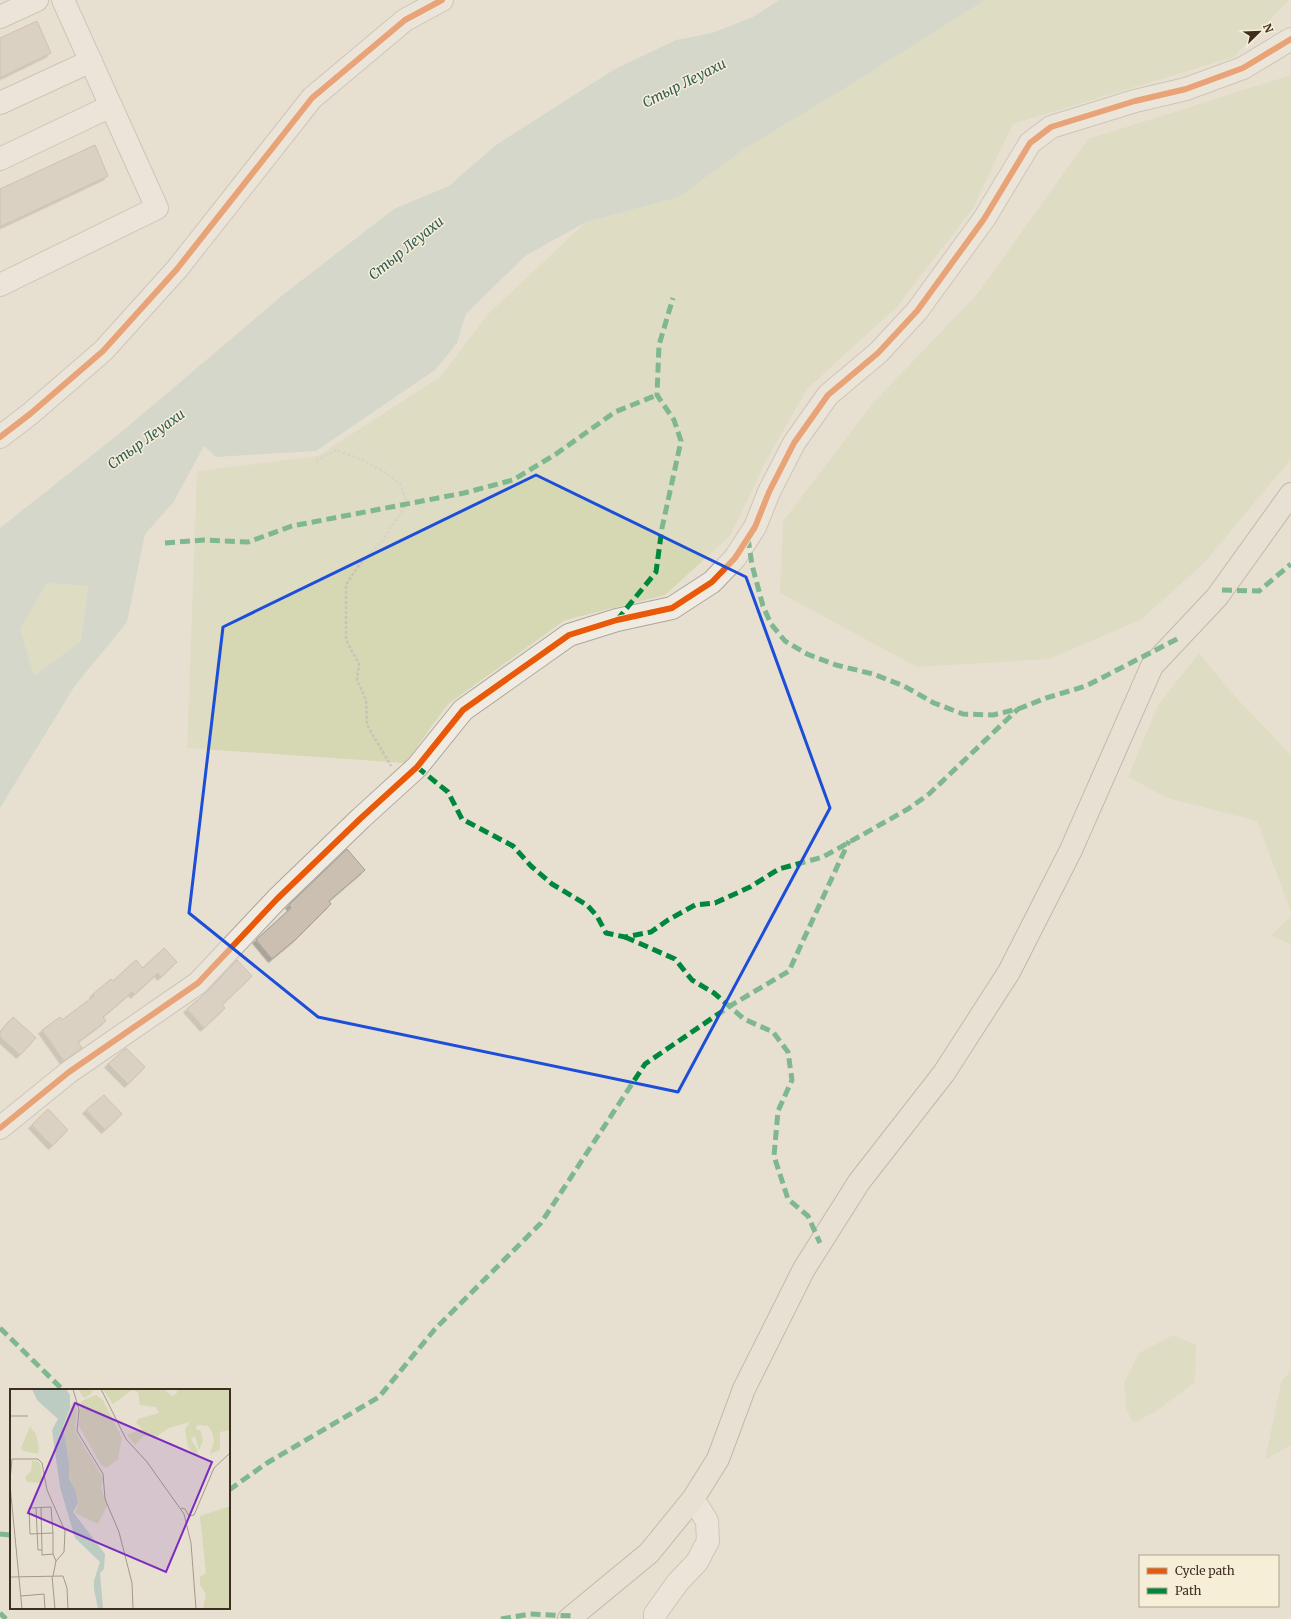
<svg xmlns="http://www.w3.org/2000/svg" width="1291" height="1619" viewBox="0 0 1291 1619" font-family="Merriweather,serif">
  <defs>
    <filter id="shadow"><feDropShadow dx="-3.5" dy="3.5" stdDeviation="0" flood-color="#0004"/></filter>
  </defs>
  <rect width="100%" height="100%" fill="#e7e0d1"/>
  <g fill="#d6d7b3">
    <polygon points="985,0 1289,0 1234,57 1013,124 973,208 897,307 808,388 767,459 730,536 665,595 565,620 448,704 405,763 187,748 197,471 318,456 441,376 489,313 586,222 679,197 744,149 842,90"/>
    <polygon points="1291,75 1291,459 1205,562 1142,619 1050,659 917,667 780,593 783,521 873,403 978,293 1088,139"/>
    <polygon points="47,583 88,586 81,641 34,676 20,629"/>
    <polygon points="1199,653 1232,693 1291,755 1291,912 1257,821 1167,798 1128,777 1158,705"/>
    <polygon points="1291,916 1291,944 1271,936"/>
    <polygon points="1173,1335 1196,1345 1195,1382 1155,1412 1133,1423 1126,1408 1124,1383 1139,1353"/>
    <polygon points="1291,1370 1291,1445 1265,1460 1281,1382"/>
  </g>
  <path fill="#bcccc2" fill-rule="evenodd" d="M779 0H985L842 90 744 149 679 197 586 222 525 256 466 314 457 343 435 370 316 451 216 457 204 446 173 503 145 534 127 622 74 687 0 808V528L125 429 284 294 394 209 449 186 496 145 615 69 676 40 712 33 753 17ZM47 583 88 586 81 641 34 676 20 629Z"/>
  <g fill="#cbbfb2" stroke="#a89c90" filter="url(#shadow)">
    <polygon points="37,21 51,53 0,78 0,38"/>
    <polygon points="95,145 108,176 0,227 0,189"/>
    <polygon points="347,849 365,870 329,901 331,904 296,939 272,959 256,940 291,908 289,905"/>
    <polygon points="164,948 177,962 161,977 158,973 134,995 132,992 103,1017 106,1021 78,1042 82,1048 64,1061 42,1030 60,1017 62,1020 94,996 93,994 111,979 113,981 136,960 143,968"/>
    <polygon points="237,960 252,976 222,1005 225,1008 204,1028 187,1009 207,992"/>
    <polygon points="13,1017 36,1038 20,1055 0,1037 0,1032"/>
    <polygon points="126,1048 145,1067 128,1084 108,1064"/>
    <polygon points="104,1095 122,1114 105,1130 86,1110"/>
    <polygon points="48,1109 68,1130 52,1146 32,1125"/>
  </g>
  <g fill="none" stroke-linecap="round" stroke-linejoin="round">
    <defs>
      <g id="minor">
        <polyline points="0,17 37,0"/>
        <polyline points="0,103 91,61"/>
        <polyline points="0,159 111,106"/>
        <polyline points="0,285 157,208 63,0"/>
        <polyline points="0,437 30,414 103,351 177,269 312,98 405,20 442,0"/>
        <polyline points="0,1128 69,1072 198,983 277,899 361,818 417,767 463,710 569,635 617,620 672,608 712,582 735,558 755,527 769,492 794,443 828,395 878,353 917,311 984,219 1030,143 1051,127 1135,101 1186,89 1243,68 1291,39"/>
        <polyline points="655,1619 655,1614 678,1582 697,1562 708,1541 707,1521 693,1499"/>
      </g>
      <polyline id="major" points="569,1619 649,1553 693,1499 718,1459 744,1389 804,1269 859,1182 944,1073 1009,972 1071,850 1152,666 1217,597 1291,494"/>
    </defs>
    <use href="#minor" stroke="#ada599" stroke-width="24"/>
    <use href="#major" stroke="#928b80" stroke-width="24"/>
    <polyline stroke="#c8c2b9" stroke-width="2.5" stroke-dasharray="3 2" stroke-linecap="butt" points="316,461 336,450 363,460 383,471 401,485 407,504 382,541 359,565 346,585 346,640 359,664 357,680 366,700 367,725 391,766"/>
    <use href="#minor" stroke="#efebe3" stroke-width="22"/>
    <use href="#major" stroke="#e6e1d4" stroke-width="22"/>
    <g stroke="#00873e" stroke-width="5" stroke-dasharray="10 5" stroke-linecap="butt">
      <polyline points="748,538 752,565 763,606 771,624 785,641 807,654 836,665 873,674 904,686 934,703 963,714 993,715 1018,709 1046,698 1086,686 1179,638"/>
      <polyline points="165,543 204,540 248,542 292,526 464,493 513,480 556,454 615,412 657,395"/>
      <polyline points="1222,590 1259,591 1291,564"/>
      <polyline points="617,620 656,572 662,528 681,441 674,420 657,395 659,345 673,298"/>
      <polyline points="417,767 448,792 462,819 513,846 531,866 552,884 587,905 597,916 606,933 625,937 651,932 668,920 695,905 715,903 750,887 779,869 823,857 908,809 929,794 1018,709"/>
      <polyline points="625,937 675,959 692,980 714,993 744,1019 773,1032 788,1052 792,1080 778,1111 774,1156 788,1199 808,1216 820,1243"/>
      <polyline points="0,1328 63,1390"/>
      <polyline points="229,1490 267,1463 379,1397 435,1329 541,1223 645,1064 730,1006 789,971 849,841"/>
      <polyline points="0,1534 11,1535"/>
      <polyline points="0,1613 6,1619"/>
      <polyline points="501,1619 530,1614 574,1616"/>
    </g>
    <defs>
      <g id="cycleway">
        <polyline points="0,437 30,414 103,351 177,269 312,98 405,20 442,0"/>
        <polyline points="0,1128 69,1072 198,983 277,899 361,818 417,767 463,710 569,635 617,620 672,608 712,582 735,558 755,527 769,492 794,443 828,395 878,353 917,311 984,219 1030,143 1051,127 1135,101 1186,89 1243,68 1291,39"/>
      </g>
    </defs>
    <use href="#cycleway" stroke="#f7eed8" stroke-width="8"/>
    <use href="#cycleway" stroke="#e8590c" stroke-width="6"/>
  </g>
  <path d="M0 0H1291V1619H0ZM536 475 746 577 830 808 678 1092 318 1017 189 913 223 627Z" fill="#e7e0d1" fill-opacity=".55" fill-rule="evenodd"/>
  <path fill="none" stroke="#1d4ed8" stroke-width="3" stroke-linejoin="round" d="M536 475 746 577 830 808 678 1092 318 1017 189 913 223 627Z"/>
  <g text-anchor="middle" stroke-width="3" stroke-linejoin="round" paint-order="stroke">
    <g font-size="14" font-style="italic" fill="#2f5d5a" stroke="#f7eed8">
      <text transform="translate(684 83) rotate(-27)" y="5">Стыр Леуахи</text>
      <text transform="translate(406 248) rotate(-39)" y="5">Стыр Леуахи</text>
      <text transform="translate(146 439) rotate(-36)" y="5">Стыр Леуахи</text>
    </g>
  </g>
  <g transform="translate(10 1389)">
    <rect width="220" height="220" fill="#e7e0d1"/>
    <path d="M68 0H83L81 5 74 9ZM93 0H154L162 7 167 4V0H220V41L210 43V61L200 65 204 52 202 43 198 37 187 36 186 40 191 42 193 52 189 61 185 47 181 50 187 60 188 69 178 58 175 40 180 33 159 39 143 50 142 47H133L125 56 117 46 132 40 126 34 128 30 149 24 146 18 130 16 128 3 122 1 103 15ZM86 6 93 11 112 49 108 70 97 79 91 76 69 37 71 12ZM63 12 67 21 65 42 93 89 91 99 97 117 88 135 65 124 68 114 58 82 59 73 53 37ZM20 38 26 45 29 60 28 65 13 62 11 59ZM22 72H28L31 77 32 91 30 94 17 93 15 88 21 82ZM220 117V220H193L196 205 190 196V188L196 184 190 127Z" fill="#d6d7b3"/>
    <path d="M22 0H56L60 6V19L53 37 59 74V89L65 101 68 114 63 123 95 165 94 180 90 184 93 220H88L84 200V192L90 173 65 149 50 98 42 41 48 30 27 11Z" fill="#bcccc2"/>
    <path fill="none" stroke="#a3998a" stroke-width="1" d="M63 0 69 21 67 42 93 85 95 110 109 143 122 194 123 220M91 0 116 50 137 73 174 125 181 154 186 220M0 27H18M0 92 2 70H28L32 74 37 101 55 142 54 163 46 172M0 96 12 220M26 119 28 161H32V166L43 165M31 119 32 161M171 119 175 120 179 127 184 126 204 79 220 64M43 144 20 145 19 119 41 118 43 144V165L46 172 43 187M42 187 45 220M0 188 53 187 57 199 58 220M11 207 34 205 35 220"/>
    <path fill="#7b2cbf" fill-opacity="0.15" stroke="#7b2cbf" stroke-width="2" d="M65 14 202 73 156 183 18 124Z"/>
    <rect width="220" height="220" fill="none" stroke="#3d2e20" stroke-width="2"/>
  </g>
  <rect x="1139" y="1555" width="140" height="52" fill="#f7eed8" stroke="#ada18e"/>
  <rect x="1147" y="1568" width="20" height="6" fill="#e8590c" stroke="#ada18e"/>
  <text x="1175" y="1575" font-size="12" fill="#3d2e20">Cycle path</text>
  <rect x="1147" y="1588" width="20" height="6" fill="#00873e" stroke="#ada18e"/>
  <text x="1175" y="1595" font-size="12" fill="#3d2e20">Path</text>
  <g transform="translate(1259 32) rotate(67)" stroke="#f7eed8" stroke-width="3" paint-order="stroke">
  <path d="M0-3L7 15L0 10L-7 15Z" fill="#3d2e20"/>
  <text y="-6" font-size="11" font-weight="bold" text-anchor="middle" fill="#3d2e20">N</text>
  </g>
</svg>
